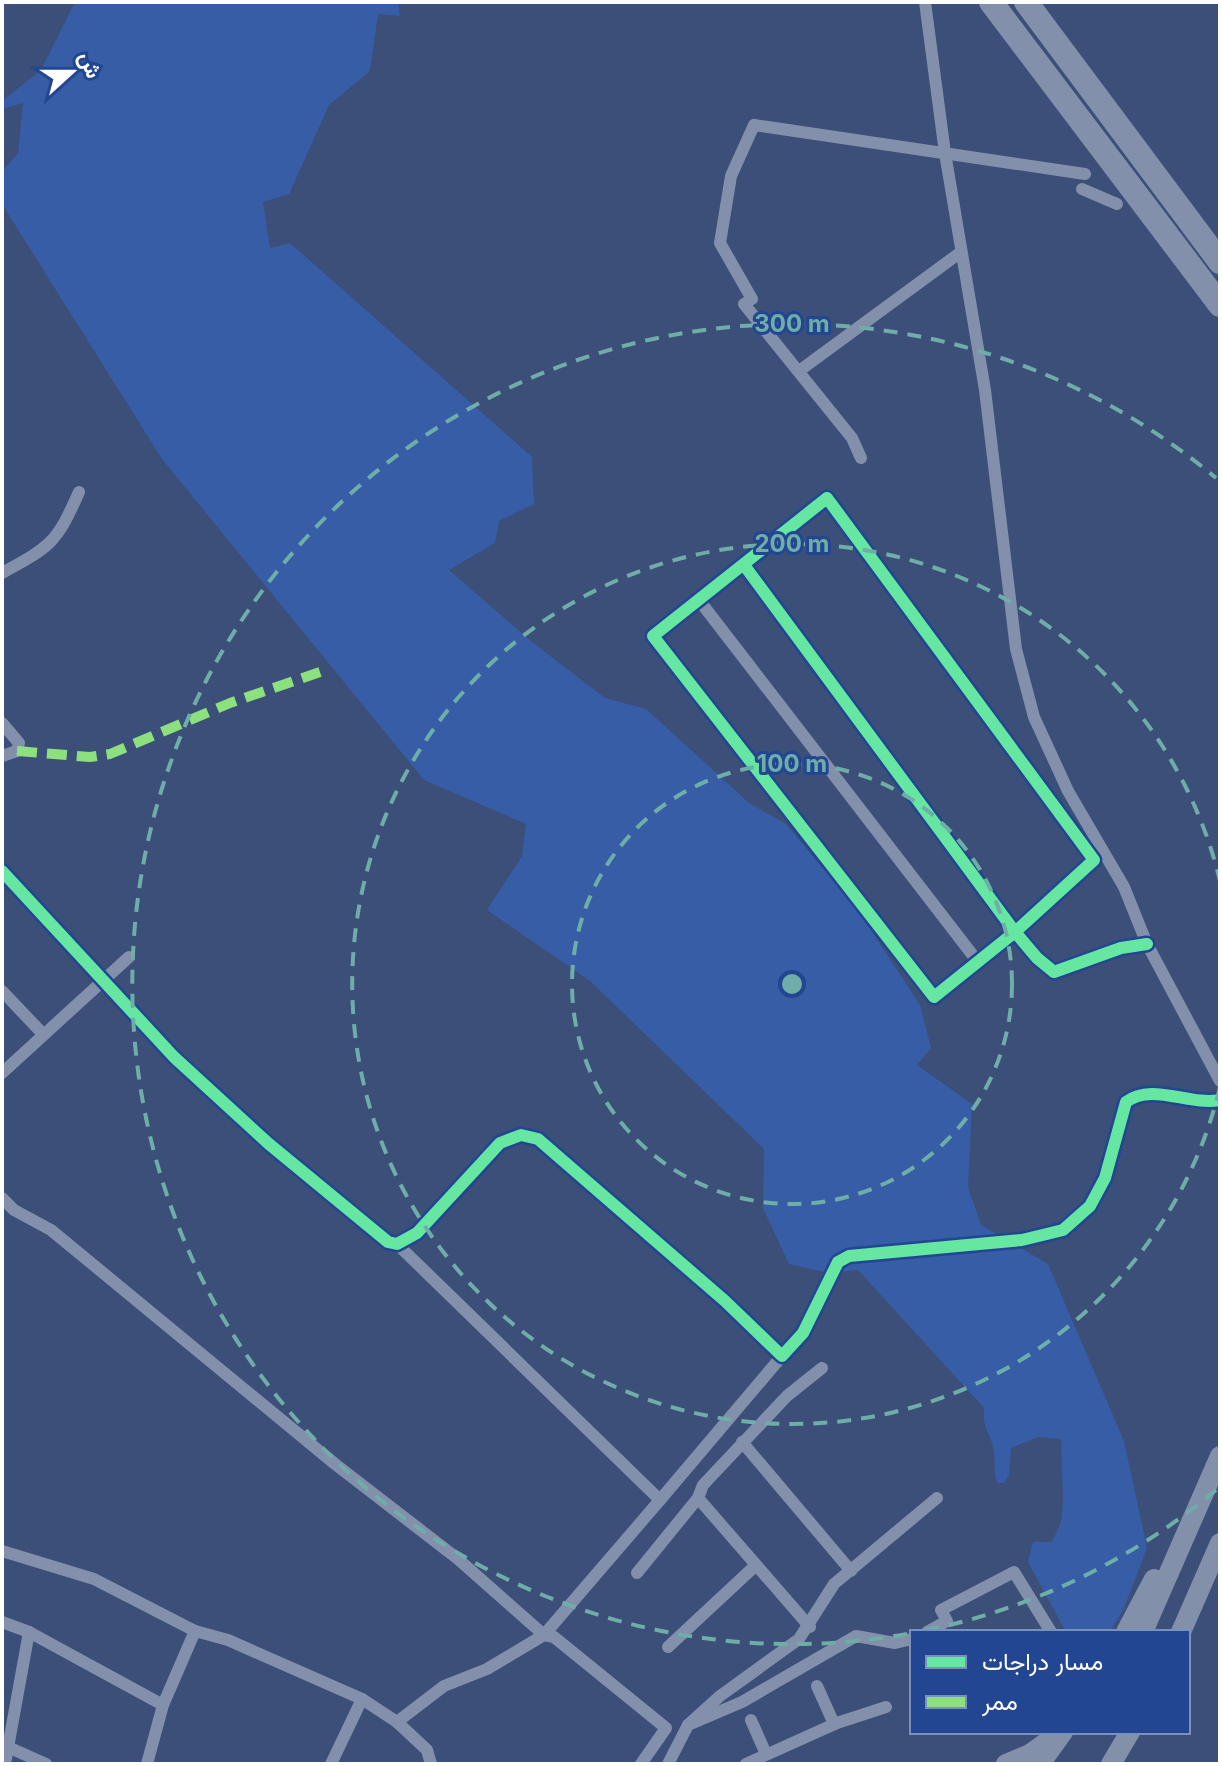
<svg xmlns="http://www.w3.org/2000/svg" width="1222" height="1766" viewBox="0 0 1222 1766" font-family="Inter,Vazirmatn,sans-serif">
  <rect width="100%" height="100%" fill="#3b4f78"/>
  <path fill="#375da7" d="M75 2H398L400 16 378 14 370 71 329 105 289 194 263 202 270 248 290 243 532 457 534 504 499 521 495 543 449 570 532 642 605 698 646 709 749 803 786 824 859 912 920 1005 931 1048 917 1065 972 1104 968 1187 981 1225 1048 1264 1124 1441 1147 1548 1124 1608 1110 1632H1066L1028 1562 1033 1542H1052L1061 1522 1063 1501 1061 1439 1038 1437 1011 1448 1009 1475 1004 1483H997C993 1470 996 1460 993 1448 990 1432 982 1428 984 1408L858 1270 829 1273 789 1264 763 1208 764 1149 590 981 487 910 522 856 526 824 424 780 162 459 2 204V172L18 153 23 103 2 109V101L41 70Z"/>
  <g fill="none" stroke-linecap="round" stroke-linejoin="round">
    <g stroke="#8390ab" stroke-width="12">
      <polyline points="925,2 945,153 985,390 1016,649 1034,717 1068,791 1124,887 1147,944 1220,1081"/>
      <polyline points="1082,189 1117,204"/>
      <polyline points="799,371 961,252"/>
      <polyline points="861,458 852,438 744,304 752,299 720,243 731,176 754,125 1085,174"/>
      <polyline points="744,565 1015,932 934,997 653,636 827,498 1094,860 1015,932 1037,958 1054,972 1121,948 1147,944"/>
      <path d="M2 573C51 546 56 544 79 492"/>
      <polyline points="699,600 978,962"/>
      <polyline points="2,723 19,743 17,751 2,756"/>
      <path d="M2 871 174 1057 269 1144 388 1242 397 1244 417 1233 500 1143 521 1135 538 1139 725 1301 782 1356 803 1333 838 1262 849 1256 1022 1240 1063 1230 1090 1206 1105 1178 1126 1102C1152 1082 1189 1106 1220 1100"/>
      <polyline points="2,991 43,1034"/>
      <polyline points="2,1073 129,957"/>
      <polyline points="2,1198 14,1210 51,1230 335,1464 458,1559 544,1635 660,1500 397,1244"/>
      <polyline points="742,1442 851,1571"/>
      <polyline points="698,1498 810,1627"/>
      <polyline points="660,1500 782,1356"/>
      <polyline points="2,1551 94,1579 195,1631 228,1640 362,1699 397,1722 427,1750 431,1764"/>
      <polyline points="637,1573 698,1498 703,1485 787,1396 822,1368"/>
      <polyline points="2,1622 29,1632 163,1705"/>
      <polyline points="927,1632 947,1621 941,1610 1014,1572 1051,1632"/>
      <polyline points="668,1647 755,1566"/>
      <polyline points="817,1686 834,1724"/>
      <polyline points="751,1720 766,1754"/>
      <polyline points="397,1722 444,1686 487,1669 544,1635 554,1637 666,1728 641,1764"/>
      <polyline points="688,1725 720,1696 799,1639 834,1584 937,1498"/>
      <polyline points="10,1748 46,1764"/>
      <polyline points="5,1764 29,1632"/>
      <polyline points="147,1764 163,1705 195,1631"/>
      <polyline points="331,1764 362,1699"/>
      <polyline points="668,1764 688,1725 742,1702 856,1636 895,1643 912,1639"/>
      <polyline points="746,1764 837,1723 886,1707"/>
    </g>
    <polyline stroke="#8290aa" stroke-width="20" points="1006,1764 1030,1754 1061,1732"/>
    <g stroke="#8290aa" stroke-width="20">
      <polyline points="1126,1632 1154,1579"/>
      <polyline points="1143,1632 1220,1456"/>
      <polyline points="1181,1632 1220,1543"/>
      <polyline points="1040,1764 1063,1732"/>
      <polyline points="1111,1764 1130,1732"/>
    </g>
    <g stroke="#8290ab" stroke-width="24">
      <polyline points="991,2 1220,305"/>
      <polyline points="1026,2 1220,262"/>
    </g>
    <polyline stroke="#8de07e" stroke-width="10" stroke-dasharray="20 10" stroke-linecap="butt" points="17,751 90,757 110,754 230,703 320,672"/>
    <defs>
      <g id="cycleway">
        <polyline points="744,565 1015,932 934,997 653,636 827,498 1094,860 1015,932 1037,958 1054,972 1121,948 1147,944"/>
        <path d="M2 871 174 1057 269 1144 388 1242 397 1244 417 1233 500 1143 521 1135 538 1139 725 1301 782 1356 803 1333 838 1262 849 1256 1022 1240 1063 1230 1090 1206 1105 1178 1126 1102C1152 1082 1189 1106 1220 1100"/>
      </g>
    </defs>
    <use href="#cycleway" stroke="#224691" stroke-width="17"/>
    <use href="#cycleway" stroke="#66e7a1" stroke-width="12"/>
  </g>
  <g fill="none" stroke="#6fada8" stroke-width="4" stroke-dasharray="14 10">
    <circle cx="792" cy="984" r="220"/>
    <path d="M1220 1087A440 440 0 1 1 1220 881"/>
    <path d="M1216 1490A660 660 0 0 1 918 1632M907 1634A660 660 0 1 1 1216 478"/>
  </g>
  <circle cx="792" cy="984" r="12" fill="#6fada8" stroke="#224691" stroke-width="4"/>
  <g font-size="24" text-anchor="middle" font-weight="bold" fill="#6fada8" stroke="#224691" stroke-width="6" stroke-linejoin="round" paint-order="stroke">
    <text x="792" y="332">300 m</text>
    <text x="792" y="552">200 m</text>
    <text x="792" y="772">100 m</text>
  </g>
  <rect width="1222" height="1766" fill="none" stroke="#ffffff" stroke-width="8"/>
  <rect x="910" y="1630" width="280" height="104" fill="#224691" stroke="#7a90bd" stroke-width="2"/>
  <rect x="926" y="1656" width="40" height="12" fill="#66e7a1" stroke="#7a90bd" stroke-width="2"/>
  <text x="982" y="1670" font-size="24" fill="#ffffff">مسار دراجات</text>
  <rect x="926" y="1696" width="40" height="12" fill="#8de07e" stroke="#7a90bd" stroke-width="2"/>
  <text x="982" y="1710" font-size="24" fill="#ffffff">ممر</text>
  <g transform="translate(72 72) rotate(69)" stroke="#224691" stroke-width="6" paint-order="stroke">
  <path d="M0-6L14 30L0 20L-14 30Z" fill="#ffffff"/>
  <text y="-12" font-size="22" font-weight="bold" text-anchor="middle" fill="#ffffff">ش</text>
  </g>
</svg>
